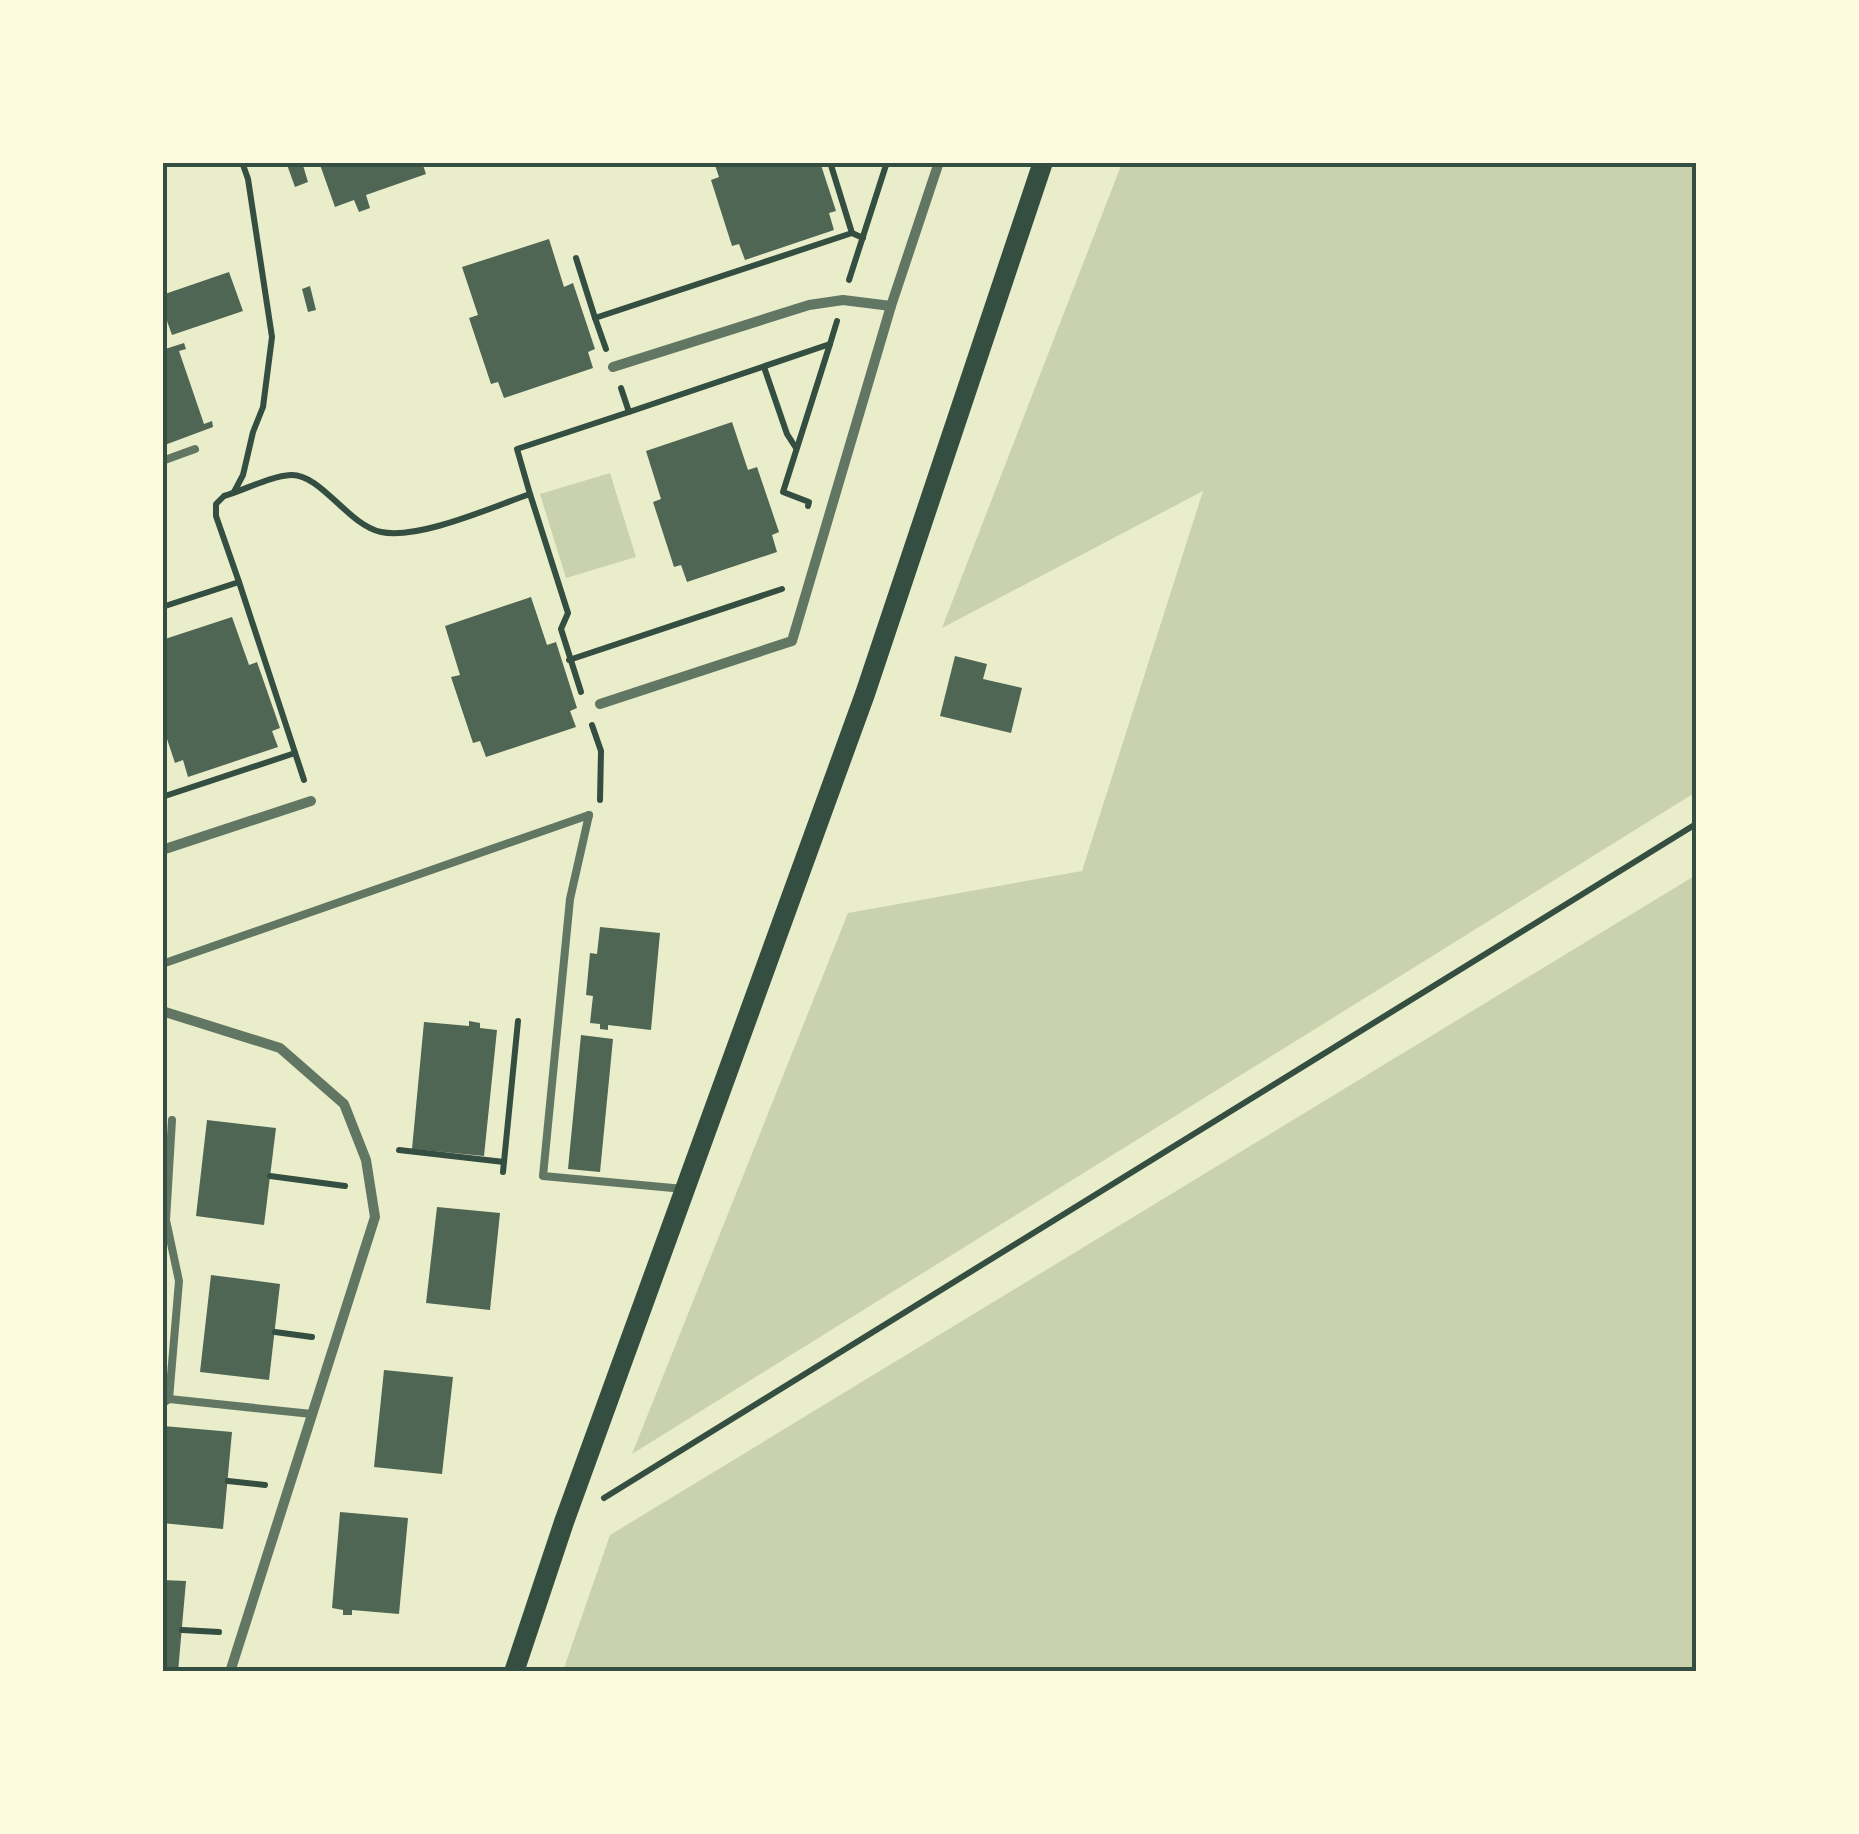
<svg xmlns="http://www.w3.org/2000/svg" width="1859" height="1834" viewBox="0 0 1859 1834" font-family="Ubuntu,sans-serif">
  <rect width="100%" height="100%" fill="#e9edc9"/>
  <g fill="#cad2ad">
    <polygon points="1122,163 1696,163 1696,792 632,1454 848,913 1082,871 1203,491 942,628"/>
    <polygon points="610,473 636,557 566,578 540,494"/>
    <polygon points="1696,875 1696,1671 563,1671 610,1535"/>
  </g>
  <g fill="#4f6655">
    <polygon points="286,162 302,162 308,182 295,187"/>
    <polygon points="319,162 422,162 426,174 366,195 370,208 359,212 354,200 335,207"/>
    <polygon points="714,162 820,162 836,211 829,213 834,230 745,260 739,244 732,246 711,180 719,177"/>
    <polygon points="549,239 564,287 573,283 595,349 588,352 593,368 504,398 498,382 491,384 469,318 478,315 462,267"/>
    <polygon points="229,272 243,311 172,335 162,307 162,295"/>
    <polygon points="310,286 316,310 308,312 302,289"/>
    <polygon points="184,343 186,349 179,351 204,424 212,421 213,427 162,446 162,350"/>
    <polygon points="732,422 748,470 757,467 779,532 772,535 777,552 687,582 681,565 674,567 653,502 661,499 646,451"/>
    <polygon points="531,597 547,645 556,642 577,708 570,711 576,727 486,757 480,741 473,743 451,677 460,675 445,626"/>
    <polygon points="232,617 249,665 257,662 280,728 272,731 278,747 188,777 183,760 175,763 162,724 162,640"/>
    <polygon points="955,656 987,664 983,679 1022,688 1011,733 940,716"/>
    <polygon points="600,927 660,933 651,1030 608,1025 608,1030 600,1029 600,1024 590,1023 593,996 586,995 590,953 597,954"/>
    <polygon points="469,1021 480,1023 480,1028 497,1030 484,1156 412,1149 424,1022 469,1026"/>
    <polygon points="581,1035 613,1039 600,1172 568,1169"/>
    <polygon points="207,1120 276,1128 264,1225 196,1216"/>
    <polygon points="437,1207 500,1213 490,1310 426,1303"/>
    <polygon points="211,1275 280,1284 269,1380 200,1372"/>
    <polygon points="384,1370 453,1377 442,1474 374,1467"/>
    <polygon points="163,1426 232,1432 223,1529 162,1523"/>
    <polygon points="340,1512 408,1518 399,1614 352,1610 352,1615 343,1615 343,1610 332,1608"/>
    <polygon points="162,1580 186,1581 178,1672 162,1672"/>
  </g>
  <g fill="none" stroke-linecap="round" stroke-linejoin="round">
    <g stroke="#344e41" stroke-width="6">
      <polyline points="830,162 852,233 863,238"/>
      <polyline points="576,258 595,318"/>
      <polyline points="849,280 887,162"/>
      <polyline points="830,344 837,321"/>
      <polyline points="606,349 595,318 852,233"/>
      <polyline points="764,367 787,434 796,448"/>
      <polyline points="629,412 830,344 783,492 809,502 808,506"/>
      <polyline points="234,492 243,475 253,432 263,407 272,337 248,179 242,162"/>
      <polyline points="530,494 568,613 561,629 581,692"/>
      <polyline points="239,582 304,780"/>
      <path d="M162 607 239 582 216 516V504L224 496C245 490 270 476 291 475 321 474 348 525 381 532 419 540 492 507 530 494L517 449 629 412 621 388"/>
      <polyline points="569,660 782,589"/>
      <polyline points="592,725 601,751 600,800"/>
      <polyline points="162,797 295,753"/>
      <polyline points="399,1150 504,1162"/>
      <polyline points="503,1172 518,1021"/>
      <polyline points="270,1176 345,1186"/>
      <polyline points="275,1332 312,1337"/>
      <polyline points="228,1481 265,1485"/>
      <polyline points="604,1498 1696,824"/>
      <polyline points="182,1630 219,1632"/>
    </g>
    <g stroke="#617663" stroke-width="8">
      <polyline points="162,461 195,449"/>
      <polyline points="589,815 570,899 543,1176 684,1189"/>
      <polyline points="162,964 589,815"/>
      <polyline points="169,1399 179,1281 166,1220 172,1120"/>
      <polyline points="162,1404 169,1399 312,1414"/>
    </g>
    <g stroke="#617663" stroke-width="10">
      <polyline points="613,367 809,305 843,300 891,306"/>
      <polyline points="600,704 792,641 891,306 939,162"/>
      <polyline points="162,850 311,801"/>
      <polyline points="162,1011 280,1048 344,1104 366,1160 375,1217 230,1672"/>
    </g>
    <polyline stroke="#344e41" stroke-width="20" points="514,1672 564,1522 865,694 1043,162"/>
  </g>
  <rect width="1859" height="1834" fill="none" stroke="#fefae0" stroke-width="330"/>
  <rect x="165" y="165" width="1529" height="1504" fill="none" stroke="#344e41" stroke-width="4"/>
</svg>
